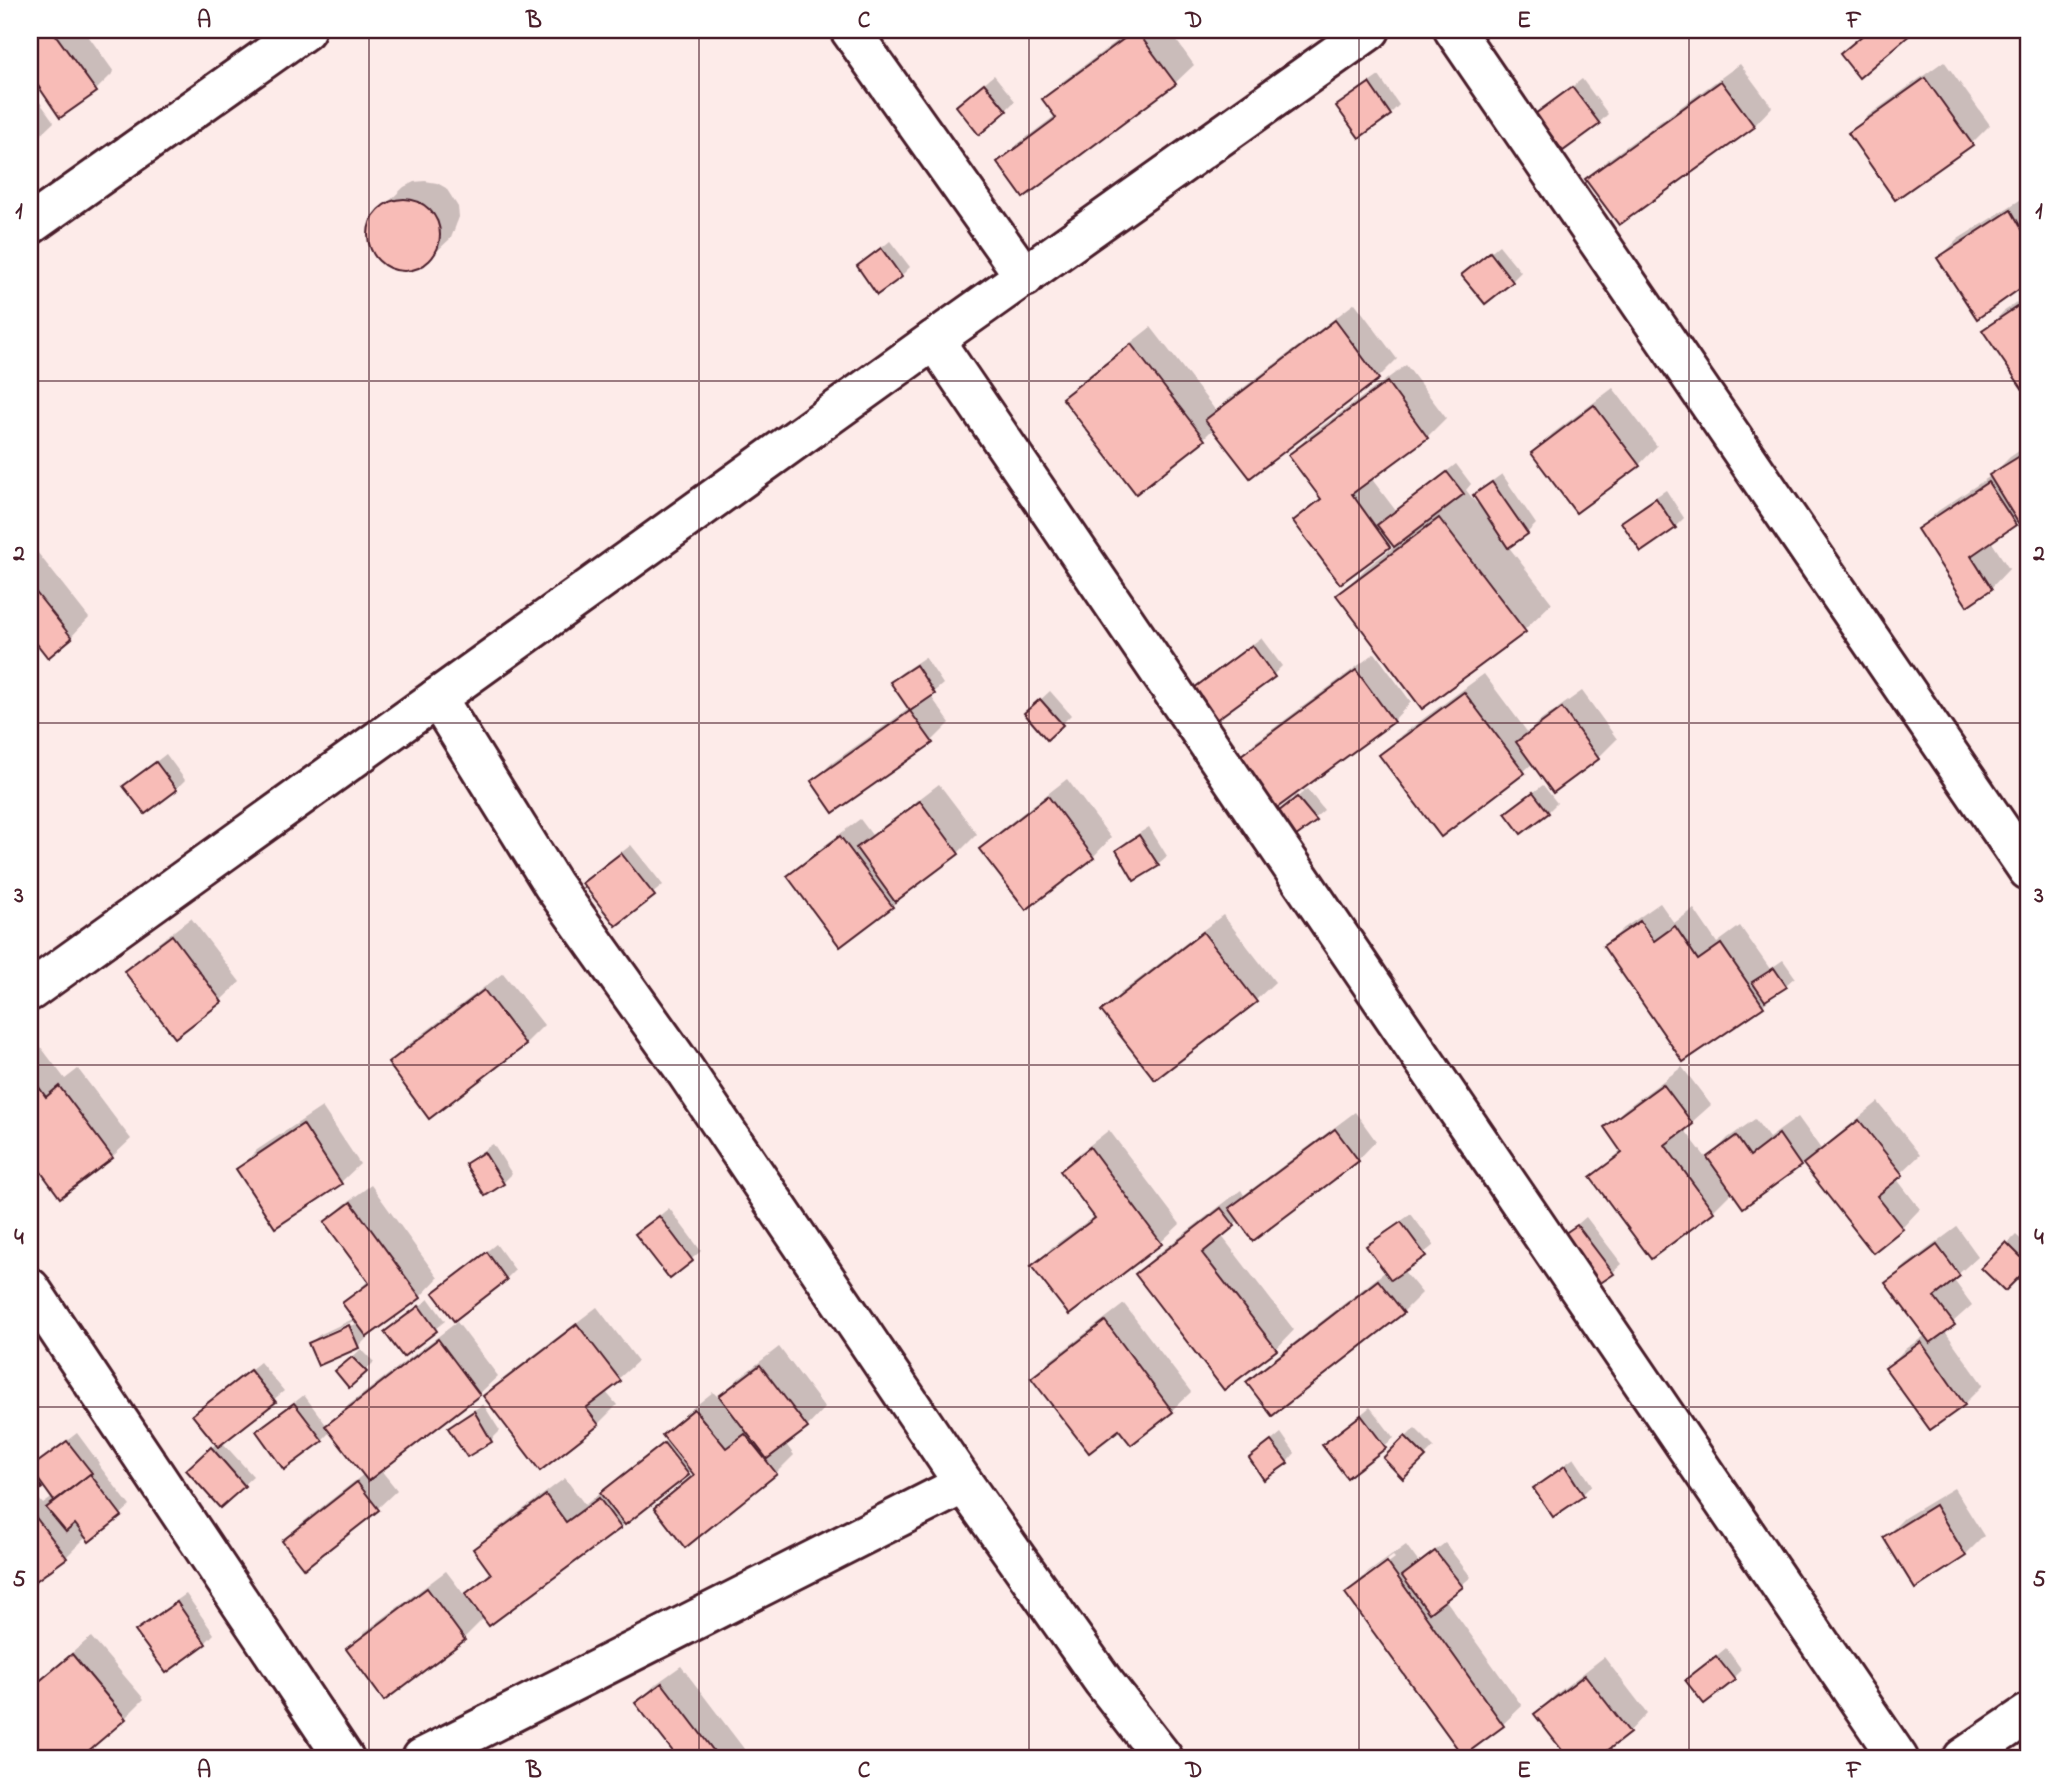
<svg xmlns="http://www.w3.org/2000/svg" width="2058" height="1788" viewBox="0 0 2058 1788" font-family="'Indie Flower',sans-serif">
  <rect width="100%" height="100%" fill="#fdebe9"/>
  <filter id="ink" filterUnits="userSpaceOnUse"><feTurbulence type="fractalNoise" baseFrequency=".0143" numOctaves="2"/><feDisplacementMap in="SourceGraphic" scale="14" xChannelSelector="R" yChannelSelector="G"/><feConvolveMatrix kernelMatrix="1 2 1 2 8 2 1 2 1" color-interpolation-filters="sRGB"/></filter>
  <g filter="url(#ink)">
    <g fill="#0003" fill-rule="evenodd">
      <polygon points="30,30 84,30 114,72 96,90 61,115 30,71"/>
      <polygon points="1132,30 1169,30 1194,65 1175,83 999,163 1018,144 1056,115 1044,99 1063,81"/>
      <polygon points="1944,61 1990,125 1972,143 1850,133 1869,115"/>
      <polygon points="1740,64 1772,107 1754,126 1588,180 1606,161"/>
      <polygon points="994,75 1015,101 1006,110 967,97"/>
      <polygon points="1379,76 1399,105 1390,114 1359,136 1338,107 1347,98"/>
      <polygon points="1582,79 1608,114 1599,123 1537,114"/>
      <polygon points="30,90 31,90 54,122 30,145"/>
      <polygon points="425,181 437,183 446,188 458,207 459,217 451,238 422,265 410,269 398,269 387,265 378,258 372,248 370,236 371,224 376,214 404,187 414,182"/>
      <polygon points="2028,195 2028,281 1977,316 1939,258 1958,239"/>
      <polygon points="890,241 910,267 901,276 860,266"/>
      <polygon points="1499,245 1521,272 1512,281 1473,266"/>
      <polygon points="2028,295 2028,394 1985,331 2003,312"/>
      <polygon points="1355,303 1397,359 1378,378 1250,475 1214,428 1204,438 1136,491 1064,399 1083,380 1151,327 1216,411 1226,401"/>
      <polygon points="1406,365 1446,418 1427,437 1371,478 1396,511 1456,464 1471,484 1466,490 1477,504 1479,502 1475,496 1484,487 1502,474 1536,524 1527,533 1508,546 1552,603 1524,630 1338,596 1366,568 1395,546 1393,542 1340,582 1295,521 1321,497 1291,455 1309,436"/>
      <polygon points="1613,388 1657,446 1639,465 1533,453 1552,434"/>
      <polygon points="2028,445 2028,536 2019,520 1991,541 2009,569 1991,588 1919,529 1938,511 1992,475 2010,457"/>
      <polygon points="1666,490 1684,518 1675,527 1642,550 1623,522 1632,513"/>
      <polygon points="30,543 89,618 71,637 48,655 30,633"/>
      <polygon points="1261,638 1282,666 1273,675 1192,691 1201,682"/>
      <polygon points="1375,653 1411,702 1393,721 1236,762 1254,743"/>
      <polygon points="925,657 943,684 930,695 950,723 932,741 834,811 813,781 832,763 910,708 892,682 901,673"/>
      <polygon points="1484,674 1528,733 1536,724 1582,691 1617,739 1598,758 1533,763 1524,771 1441,834 1382,755 1400,736"/>
      <polygon points="1050,691 1071,715 1062,724 1036,704"/>
      <polygon points="166,754 185,780 176,789 125,786"/>
      <polygon points="1067,779 1111,838 1093,857 982,850 1000,831"/>
      <polygon points="939,784 977,834 958,853 910,888 892,906 840,945 789,876 808,858 860,819 872,835"/>
      <polygon points="1543,785 1557,803 1548,812 1517,805"/>
      <polygon points="1307,789 1324,810 1292,837 1275,816"/>
      <polygon points="1149,827 1167,856 1158,864 1118,850 1127,841"/>
      <polygon points="631,845 663,885 616,924 593,875"/>
      <polygon points="1660,903 1674,923 1694,909 1717,943 1740,926 1770,969 1783,960 1795,977 1763,1005 1683,1060 1605,946 1624,928"/>
      <polygon points="1223,915 1275,982 1256,1000 1155,1077 1103,1011 1122,992"/>
      <polygon points="191,918 240,982 221,1000 175,1035 127,972 145,953"/>
      <polygon points="503,973 544,1025 525,1044 430,1117 390,1063 408,1045"/>
      <polygon points="31,1034 65,1079 78,1069 131,1139 112,1157 61,1195 30,1154"/>
      <polygon points="1682,1067 1711,1105 1684,1129 1707,1159 1728,1138 1755,1119 1769,1138 1798,1117 1821,1149 1878,1102 1920,1155 1896,1178 1920,1209 1902,1228 1874,1251 1804,1162 1743,1205 1733,1191 1713,1211 1592,1177 1622,1150 1606,1127 1625,1109"/>
      <polygon points="322,1107 360,1164 341,1182 275,1225 238,1169 257,1150"/>
      <polygon points="1355,1112 1376,1141 1358,1160 1239,1220 1221,1235 1294,1330 1276,1349 1137,1274 1155,1256 1241,1190 1244,1195"/>
      <polygon points="1109,1130 1180,1224 1161,1242 1069,1312 1034,1266 1052,1247 1096,1215 1062,1171 1081,1152"/>
      <polygon points="493,1144 512,1174 503,1183 467,1164 476,1155"/>
      <path d="M371 1185 438 1278 420 1297 366 1336 367 1338 358 1347 310 1344 319 1335 355 1318 344 1303 369 1280 326 1222 345 1204ZM356 1320 358 1323 318 1341V1337Z"/>
      <polygon points="669,1208 701,1251 670,1277 637,1234"/>
      <polygon points="1411,1214 1434,1245 1403,1270 1422,1293 1403,1312 1248,1382 1267,1364 1386,1271 1368,1246 1377,1238"/>
      <polygon points="1586,1217 1622,1264 1613,1272 1564,1236"/>
      <polygon points="1957,1227 1978,1256 1953,1279 1972,1305 1944,1330 1983,1385 1964,1404 1887,1368 1905,1349 1926,1335 1887,1284 1906,1265"/>
      <polygon points="2016,1235 2028,1246 2028,1265 2005,1289 1983,1268"/>
      <polygon points="496,1244 515,1270 506,1279 435,1293"/>
      <polygon points="429,1299 445,1321 403,1354 396,1324"/>
      <polygon points="1124,1304 1191,1392 1172,1410 1131,1443 1119,1428 1034,1378 1052,1359"/>
      <polygon points="597,1307 638,1361 605,1391 617,1405 598,1424 540,1468 486,1397 504,1378"/>
      <polygon points="457,1322 498,1376 479,1394 380,1469 397,1490 378,1508 304,1566 284,1541 303,1522 364,1474 331,1431 322,1440 268,1423 304,1395 327,1426 346,1407"/>
      <polygon points="779,1347 825,1408 807,1427 785,1443 794,1455 776,1473 656,1508 694,1473 692,1470 620,1527 484,1618 464,1638 384,1698 348,1649 366,1631 446,1571 465,1596 491,1572 475,1549 494,1531 565,1478 585,1505 668,1440 664,1435 683,1416 713,1392 719,1398 740,1377"/>
      <polygon points="361,1349 374,1362 365,1371 346,1363"/>
      <polygon points="260,1362 284,1391 222,1442 253,1476 220,1506 197,1461 217,1443 194,1415"/>
      <polygon points="483,1404 500,1431 491,1440 468,1455 451,1428 460,1420"/>
      <polygon points="1370,1407 1394,1438 1347,1476 1324,1445"/>
      <polygon points="1415,1428 1434,1447 1403,1477 1385,1458"/>
      <path d="M77 1433 99 1463 98 1464 130 1506 121 1514 87 1536 66 1557 34 1580 30 1575V1457L32 1455 38 1463ZM44 1484 53 1497 43 1504 34 1493Z"/>
      <polygon points="1281,1433 1295,1453 1287,1462 1251,1458"/>
      <polygon points="1574,1458 1592,1485 1583,1494 1535,1488 1544,1479"/>
      <polygon points="1954,1488 1984,1536 1965,1555 1885,1537 1904,1518"/>
      <path d="M1445 1543 1471 1577 1445 1599 1522 1706 1503 1724 1463 1753 1348 1593 1366 1574 1406 1545 1419 1563ZM1393 1556 1395 1558 1366 1580V1575Z"/>
      <polygon points="186,1594 214,1634 205,1643 166,1671 137,1631 146,1622"/>
      <polygon points="91,1637 144,1699 125,1718 78,1758 30,1758 30,1688"/>
      <polygon points="1726,1648 1742,1670 1733,1679 1687,1680"/>
      <polygon points="1604,1657 1647,1713 1629,1732 1595,1758 1570,1758 1536,1714 1555,1695"/>
      <polygon points="681,1666 751,1758 680,1758 638,1703 656,1684"/>
      <polygon points="1473,1750 1479,1758 1463,1758"/>
    </g>
    <g fill="#f8bcb7" stroke="#4a1f2b" stroke-width="2">
      <polygon points="30,30 52,30 97,92 60,118 30,74"/>
      <polygon points="1136,30 1176,84 1023,198 997,162 1056,118 1042,99"/>
      <polygon points="1869,30 1907,30 1911,34 1859,78 1840,54"/>
      <polygon points="1925,78 1973,145 1895,200 1848,133"/>
      <polygon points="1721,81 1755,127 1619,225 1585,179"/>
      <polygon points="984,83 1007,111 979,135 956,106"/>
      <polygon points="1369,83 1391,115 1359,138 1336,106"/>
      <polygon points="1572,87 1600,124 1563,151 1535,114"/>
      <polygon points="30,132 37,142 30,147"/>
      <circle cx="404" cy="235" r="36"/>
      <polygon points="2011,210 2028,240 2028,283 1977,319 1937,258"/>
      <polygon points="881,248 902,277 877,295 857,266"/>
      <polygon points="1490,252 1513,282 1485,304 1461,275"/>
      <polygon points="2027,300 2028,301 2028,397 1982,330"/>
      <polygon points="1335,320 1379,379 1250,478 1205,420"/>
      <polygon points="1131,344 1205,440 1136,494 1062,398"/>
      <polygon points="1387,382 1428,438 1352,494 1390,547 1340,584 1293,521 1321,499 1288,455"/>
      <polygon points="1594,405 1640,466 1576,513 1531,453"/>
      <polygon points="2028,451 2028,539 1989,475"/>
      <polygon points="1447,472 1464,494 1394,547 1377,525"/>
      <polygon points="1492,482 1528,534 1508,548 1473,495"/>
      <polygon points="1988,482 2016,525 1971,556 1992,589 1967,606 1917,529"/>
      <polygon points="1656,498 1676,528 1641,552 1621,522"/>
      <polygon points="1439,518 1526,632 1422,709 1336,595"/>
      <polygon points="30,585 72,638 48,658 30,635"/>
      <polygon points="1252,645 1275,677 1213,722 1190,691"/>
      <polygon points="916,665 935,694 910,711 890,682"/>
      <polygon points="1356,670 1394,722 1270,813 1233,761"/>
      <polygon points="1464,692 1525,773 1441,837 1379,755"/>
      <polygon points="1040,699 1063,725 1047,740 1024,713"/>
      <polygon points="1562,708 1599,759 1553,793 1516,742"/>
      <polygon points="910,711 933,743 833,813 811,781"/>
      <polygon points="156,762 177,790 145,814 123,786"/>
      <polygon points="1533,792 1549,813 1521,834 1505,813"/>
      <polygon points="1048,796 1094,858 1026,910 979,849"/>
      <polygon points="1297,797 1317,821 1292,839 1273,816"/>
      <polygon points="920,801 959,854 895,902 856,848"/>
      <polygon points="1139,835 1159,866 1134,881 1116,850"/>
      <polygon points="840,836 893,907 840,947 787,876"/>
      <polygon points="621,853 655,896 616,926 582,883"/>
      <polygon points="1640,921 1654,941 1675,926 1698,960 1721,944 1764,1007 1683,1062 1603,946"/>
      <polygon points="1203,932 1257,1002 1155,1080 1101,1011"/>
      <polygon points="172,935 222,1002 175,1038 124,971"/>
      <polygon points="1774,968 1787,987 1765,1001 1752,982"/>
      <polygon points="484,990 526,1045 429,1119 388,1063"/>
      <polygon points="30,1075 46,1097 59,1086 113,1158 60,1198 30,1157"/>
      <polygon points="1663,1084 1693,1124 1665,1145 1714,1212 1651,1259 1590,1177 1622,1153 1604,1127"/>
      <polygon points="1859,1120 1903,1175 1877,1196 1903,1229 1873,1253 1803,1164"/>
      <polygon points="303,1124 342,1184 275,1228 236,1169"/>
      <polygon points="1335,1129 1359,1161 1253,1241 1229,1208"/>
      <polygon points="1779,1134 1801,1166 1743,1208 1707,1157 1736,1136 1750,1156"/>
      <polygon points="1090,1147 1162,1244 1069,1315 1031,1266 1095,1218 1060,1171"/>
      <polygon points="484,1152 504,1184 485,1196 465,1164"/>
      <polygon points="351,1202 421,1298 367,1337 342,1303 369,1283 324,1222"/>
      <polygon points="1221,1208 1235,1226 1202,1253 1277,1350 1224,1390 1135,1274"/>
      <polygon points="659,1216 693,1261 670,1279 635,1234"/>
      <polygon points="1401,1222 1426,1256 1391,1280 1366,1246"/>
      <polygon points="1577,1225 1614,1274 1599,1284 1561,1236"/>
      <polygon points="2006,1242 2028,1264 2028,1268 2005,1291 1981,1268"/>
      <polygon points="1937,1245 1960,1276 1934,1297 1955,1325 1930,1343 1885,1283"/>
      <polygon points="487,1252 507,1280 454,1321 433,1293"/>
      <polygon points="1378,1280 1404,1313 1272,1416 1246,1382"/>
      <polygon points="419,1306 437,1331 403,1357 384,1332"/>
      <polygon points="1105,1321 1173,1412 1131,1445 1119,1430 1089,1453 1031,1378"/>
      <polygon points="577,1324 621,1381 586,1408 599,1425 540,1471 483,1396"/>
      <polygon points="349,1325 359,1348 318,1366 308,1343"/>
      <polygon points="438,1339 480,1395 368,1481 325,1426"/>
      <polygon points="1921,1342 1965,1405 1930,1430 1885,1368"/>
      <polygon points="352,1357 367,1372 349,1388 335,1371"/>
      <polygon points="760,1365 808,1428 767,1459 719,1396"/>
      <polygon points="250,1370 276,1402 218,1447 192,1415"/>
      <polygon points="294,1403 323,1441 284,1470 256,1431"/>
      <polygon points="694,1409 726,1448 745,1434 777,1474 685,1548 654,1508 694,1475 662,1435"/>
      <polygon points="474,1411 492,1442 467,1457 448,1428"/>
      <polygon points="1361,1415 1386,1448 1347,1478 1322,1445"/>
      <polygon points="1405,1436 1426,1457 1403,1479 1383,1458"/>
      <polygon points="67,1441 92,1473 54,1501 30,1468"/>
      <polygon points="1271,1441 1288,1463 1264,1480 1249,1458"/>
      <polygon points="664,1443 689,1475 625,1525 600,1493"/>
      <polygon points="211,1447 245,1486 220,1508 186,1470"/>
      <polygon points="1565,1466 1584,1496 1553,1517 1533,1488"/>
      <polygon points="30,1473 42,1488 30,1498"/>
      <polygon points="90,1474 122,1516 89,1542 75,1524 66,1532 46,1508"/>
      <polygon points="357,1482 379,1510 304,1569 282,1541"/>
      <polygon points="546,1495 566,1522 599,1498 621,1528 489,1626 465,1594 491,1574 473,1549"/>
      <polygon points="1935,1505 1966,1556 1915,1589 1883,1537"/>
      <polygon points="34,1515 67,1558 33,1583 30,1578 30,1518"/>
      <polygon points="1435,1551 1463,1587 1429,1613 1402,1576"/>
      <polygon points="1387,1562 1504,1726 1463,1756 1345,1593"/>
      <polygon points="427,1588 465,1640 384,1701 346,1649"/>
      <polygon points="177,1602 206,1644 166,1673 135,1631"/>
      <polygon points="72,1654 126,1719 80,1758 30,1758 30,1689"/>
      <polygon points="1716,1656 1735,1680 1704,1704 1685,1680"/>
      <polygon points="1585,1675 1630,1733 1598,1758 1568,1758 1534,1714"/>
      <polygon points="662,1683 719,1758 678,1758 635,1703"/>
    </g>
    <g fill="none" stroke-linecap="round" stroke-linejoin="round">
      <defs>
        <g id="minor">
          <polyline points="850,30 1025,277"/>
          <polyline points="1454,30 2028,870"/>
          <polyline points="30,225 305,30"/>
          <polyline points="934,340 1898,1758"/>
          <polyline points="437,698 553,885 684,1069 964,1484 1103,1681 1163,1758"/>
          <polyline points="30,991 934,340 1370,30"/>
          <polyline points="30,1288 344,1758"/>
          <polyline points="422,1758 964,1484"/>
          <polyline points="1963,1758 2028,1714"/>
        </g>
      </defs>
      <use href="#minor" stroke="#4a1f2b" stroke-width="44"/>
      <use href="#minor" stroke="#fff" stroke-width="38"/>
    </g>
  </g>
  <path fill="none" stroke="#4a1f2b" stroke-width="2" stroke-opacity="0.55" d="M369 30V1758M699 30V1758M1029 30V1758M1359 30V1758M1689 30V1758M30 381H2028M30 723H2028M30 1065H2028M30 1407H2028"/>
  <rect width="2058" height="1788" fill="none" stroke="#fff" stroke-width="77"/>
  <rect x="38" y="38" width="1982" height="1712" fill="none" stroke="#4a1f2b" stroke-width="2.5"/>
  <g font-size="23" text-anchor="middle" font-weight="bold" fill="#4a1f2b">
    <text x="204" y="27">A</text>
    <text x="534" y="27">B</text>
    <text x="864" y="27">C</text>
    <text x="1194" y="27">D</text>
    <text x="1524" y="27">E</text>
    <text x="1854" y="27">F</text>
    <text x="19" y="218">1</text>
    <text x="2039" y="218">1</text>
    <text x="19" y="560">2</text>
    <text x="2039" y="560">2</text>
    <text x="19" y="902">3</text>
    <text x="2039" y="902">3</text>
    <text x="19" y="1244">4</text>
    <text x="2039" y="1244">4</text>
    <text x="19" y="1586">5</text>
    <text x="2039" y="1586">5</text>
    <text x="204" y="1777">A</text>
    <text x="534" y="1777">B</text>
    <text x="864" y="1777">C</text>
    <text x="1194" y="1777">D</text>
    <text x="1524" y="1777">E</text>
    <text x="1854" y="1777">F</text>
  </g>
</svg>
